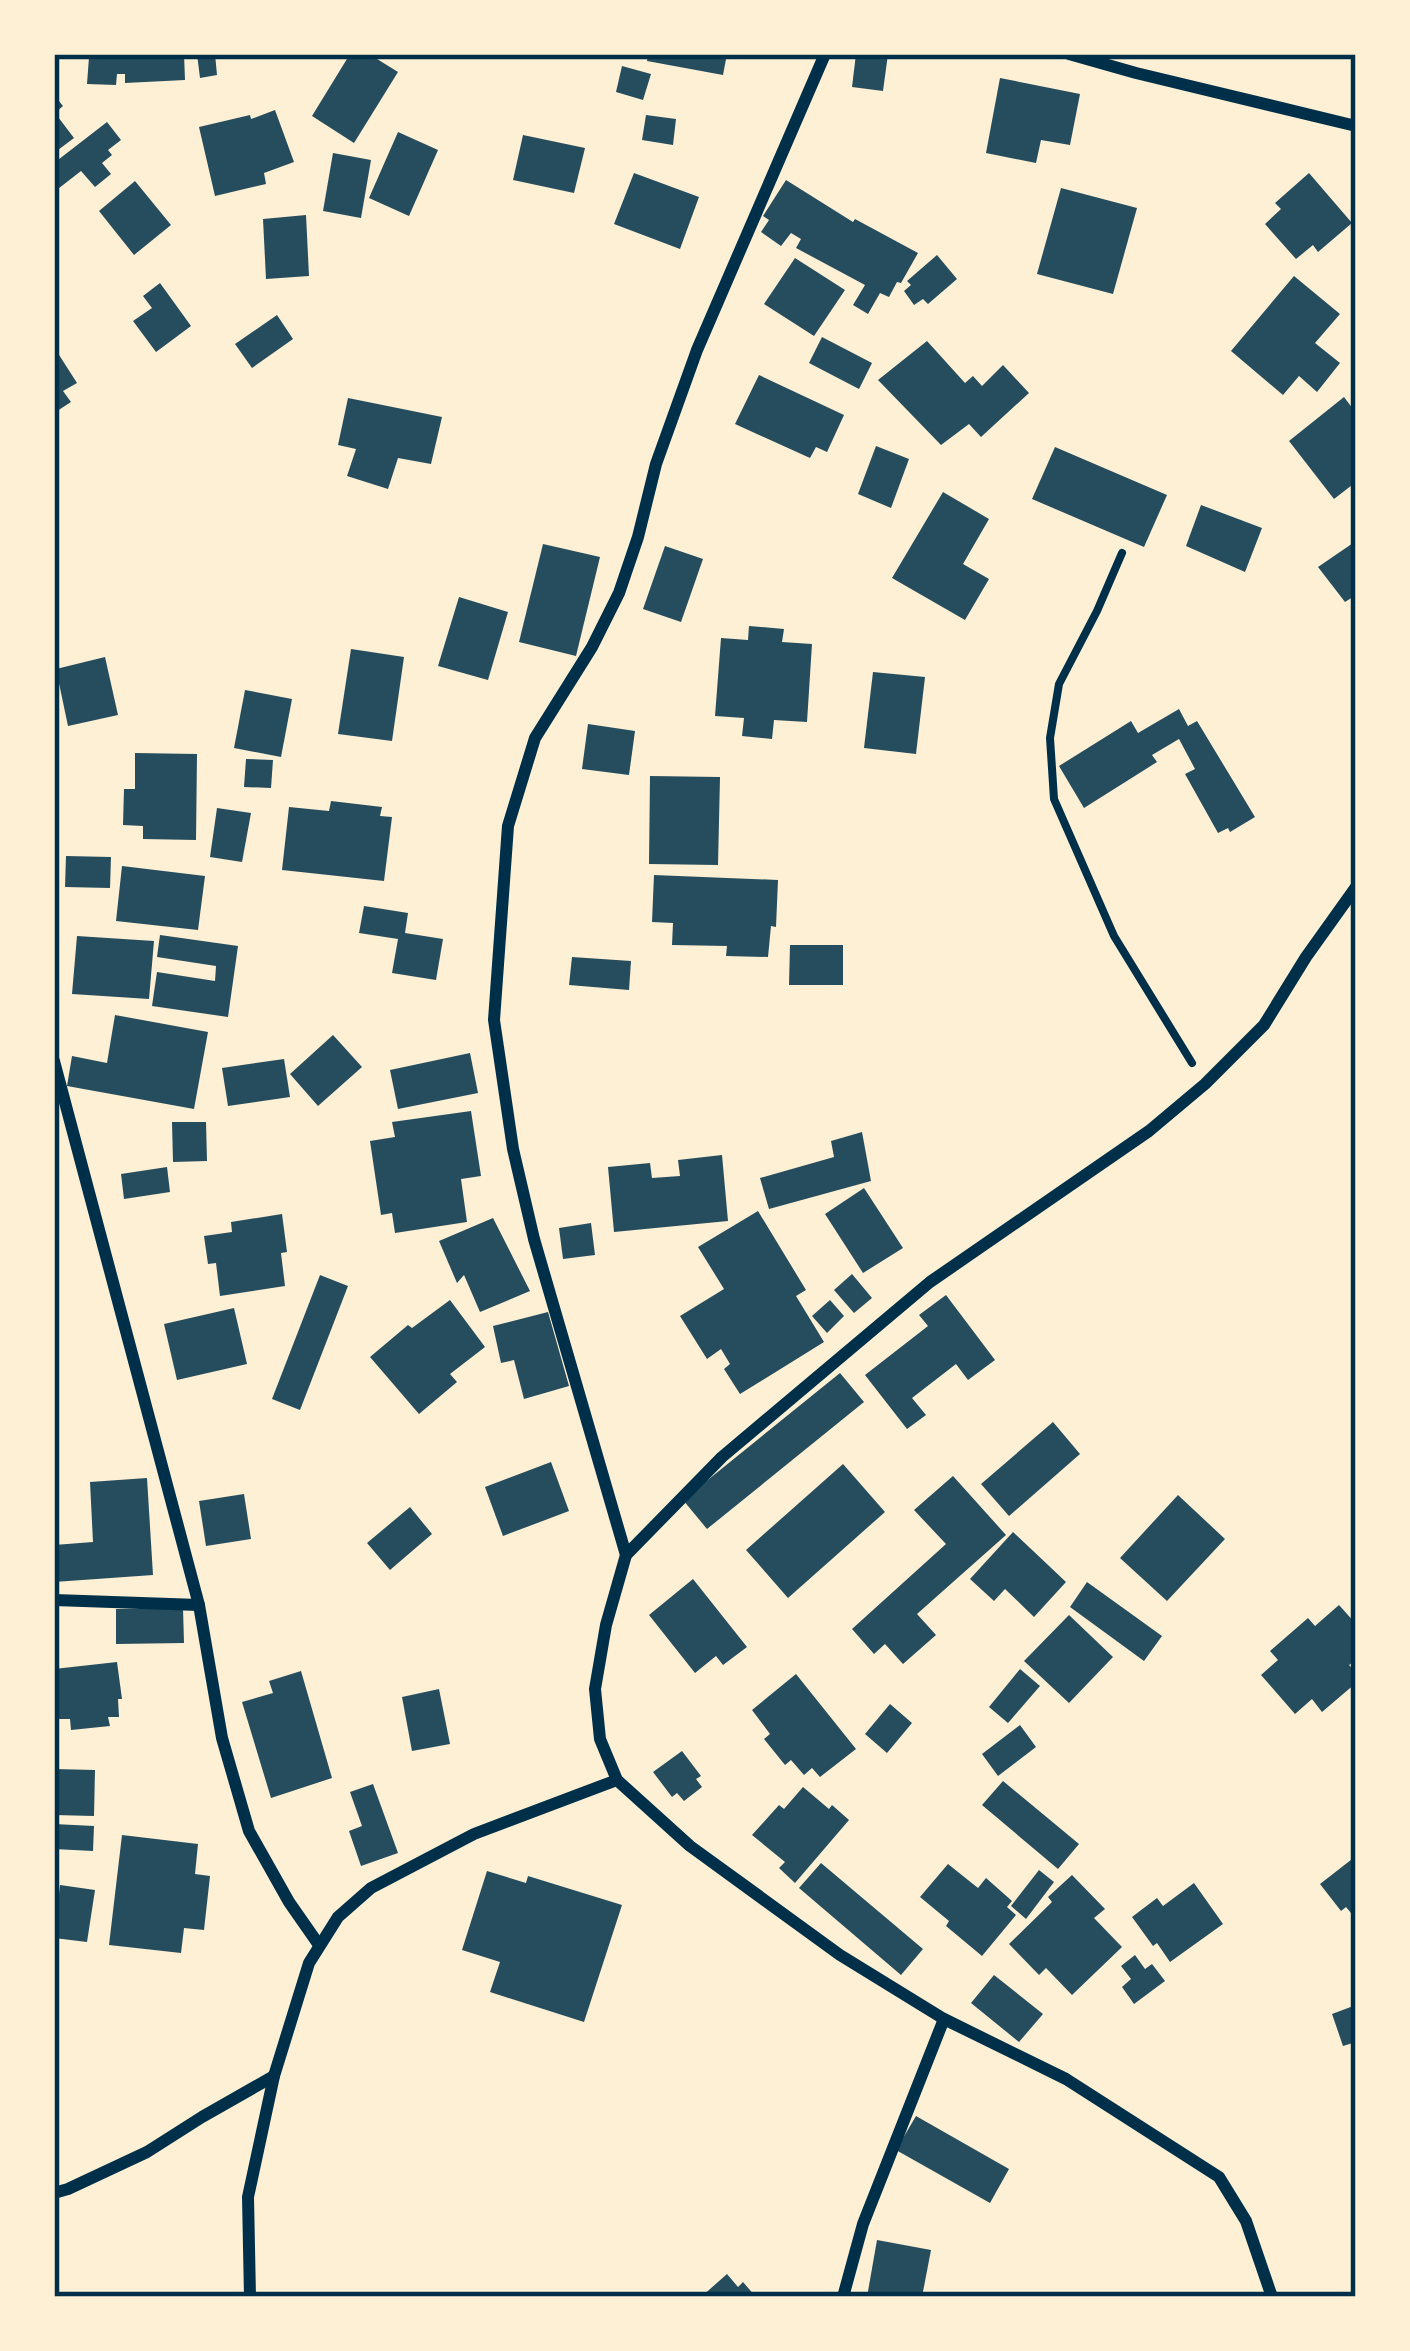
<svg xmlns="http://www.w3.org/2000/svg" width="1410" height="2351" viewBox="0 0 1410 2351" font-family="Spectral,serif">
  <rect width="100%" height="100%" fill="#fdf0d5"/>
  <g fill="#264d5e">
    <polygon points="124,54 184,54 185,80 125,83 125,74 117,74 116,85 87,84 89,57 124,59"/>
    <polygon points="197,54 215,54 217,75 200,78"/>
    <polygon points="350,54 369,54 398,72 354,143 312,116"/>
    <polygon points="648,54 727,54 723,75 647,61"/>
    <polygon points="856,54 888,54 883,91 852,87"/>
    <polygon points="622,66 651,74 643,100 616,92"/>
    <polygon points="1000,78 1080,94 1070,145 1041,140 1036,163 986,153"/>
    <polygon points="54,95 63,106 55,113 74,138 54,153"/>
    <polygon points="275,110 294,162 264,173 266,184 215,196 199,127 250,115 251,119"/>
    <polygon points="646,115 676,119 673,145 642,140"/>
    <polygon points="107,122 121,140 108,150 112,155 102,163 111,174 95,187 81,171 54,192 54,163"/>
    <polygon points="398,132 438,150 409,216 369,198"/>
    <polygon points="523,135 585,148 574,193 513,180"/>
    <polygon points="333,153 371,160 361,218 323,211"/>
    <polygon points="634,173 699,197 680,249 614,224"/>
    <polygon points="1309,173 1352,223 1318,252 1313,245 1296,259 1265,224 1281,209 1275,203"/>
    <polygon points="786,180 853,222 855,219 918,253 901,283 897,282 889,297 880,293 868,314 853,305 865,285 796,248 801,239 791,233 781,246 761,232 769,220 763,216"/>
    <polygon points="135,181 171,225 134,255 99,211"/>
    <polygon points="1061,188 1137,208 1113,294 1037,274"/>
    <polygon points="306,215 309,276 266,279 263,219"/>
    <polygon points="937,255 957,279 928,304 923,299 914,305 904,291 911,285 907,281"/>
    <polygon points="795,258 845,290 814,336 764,304"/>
    <polygon points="1294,276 1340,314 1315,343 1340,363 1317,392 1299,376 1283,395 1231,351"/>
    <polygon points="160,283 191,326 156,352 133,321 152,308 143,296"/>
    <polygon points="277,315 293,339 252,368 235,344"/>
    <polygon points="822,337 872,363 859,389 809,363"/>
    <polygon points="927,341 965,383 973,376 982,386 1003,365 1029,393 981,437 969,424 941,445 878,380"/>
    <polygon points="54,347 77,383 63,391 71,402 54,413"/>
    <polygon points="759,375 844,415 827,452 816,447 810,458 735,424"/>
    <polygon points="1344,397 1356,413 1356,482 1334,499 1289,441"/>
    <polygon points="348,398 442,417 431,464 398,458 388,489 347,476 356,449 338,445"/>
    <polygon points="876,446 909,459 891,508 858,494"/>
    <polygon points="1055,447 1167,495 1144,547 1032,499"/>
    <polygon points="943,492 989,519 963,564 989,579 965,620 892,578"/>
    <polygon points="1201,505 1262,528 1245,572 1186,546"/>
    <polygon points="1356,541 1356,595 1345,602 1318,567"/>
    <polygon points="543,544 600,557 576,656 519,642"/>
    <polygon points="665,546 703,559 681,622 643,609"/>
    <polygon points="459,597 508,612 488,680 438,666"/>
    <polygon points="749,626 784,629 782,642 812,644 807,722 774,720 772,739 742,736 744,718 715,716 721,638 748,640"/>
    <polygon points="351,649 404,657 392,741 338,734"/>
    <polygon points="105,657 118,715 68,726 56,669"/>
    <polygon points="873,672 925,677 916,754 864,748"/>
    <polygon points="245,690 292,699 281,757 234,748"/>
    <polygon points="1179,709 1188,726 1197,721 1255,817 1230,832 1228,828 1218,833 1185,774 1195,769 1179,739 1152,755 1157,762 1084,808 1059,766 1131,721 1138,733"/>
    <polygon points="588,724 635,731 629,775 582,769"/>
    <polygon points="135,753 197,754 196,840 143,839 143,826 123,825 124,789 135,789"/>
    <polygon points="246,759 273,760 271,788 244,787"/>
    <polygon points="650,776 720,777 718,865 649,864"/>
    <polygon points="331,801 382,807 380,816 392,817 384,881 282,870 289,807 329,811"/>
    <polygon points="217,808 251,813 242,862 210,857"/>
    <polygon points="66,856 111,857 110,888 65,887"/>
    <polygon points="122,866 205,876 198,930 116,921"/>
    <polygon points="654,875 778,880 776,927 771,926 768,957 726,956 727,946 672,945 673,923 652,922"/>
    <polygon points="364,906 408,913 405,933 443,939 436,980 392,973 398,939 359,933"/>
    <polygon points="160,935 238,946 228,1017 152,1006 157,972 215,981 216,966 157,957"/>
    <polygon points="77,936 154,941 149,999 72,994"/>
    <polygon points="790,945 843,945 843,985 789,985"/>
    <polygon points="572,957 631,961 629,990 569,985"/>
    <polygon points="115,1015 208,1032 194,1109 67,1086 72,1056 107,1063"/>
    <polygon points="333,1035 362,1067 318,1106 290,1074"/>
    <polygon points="470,1053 478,1093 398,1109 390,1070"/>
    <polygon points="284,1059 290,1097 228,1106 222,1068"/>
    <polygon points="471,1111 481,1176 461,1179 467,1222 395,1233 392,1213 381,1215 370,1141 395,1137 392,1122"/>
    <polygon points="172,1122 206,1122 207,1161 173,1162"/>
    <polygon points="862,1132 871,1181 769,1209 760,1178 834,1157 831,1141"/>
    <polygon points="722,1155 728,1221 614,1232 608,1167 650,1163 652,1178 680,1176 678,1160"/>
    <polygon points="167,1167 170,1192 124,1199 121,1174"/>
    <polygon points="864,1188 903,1248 863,1273 825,1214"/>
    <polygon points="758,1211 806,1290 796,1296 824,1342 740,1394 724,1369 730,1364 721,1349 707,1359 680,1316 724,1289 698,1247"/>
    <polygon points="282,1214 287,1252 281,1253 285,1286 220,1296 216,1263 208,1264 204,1236 232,1232 231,1222"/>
    <polygon points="493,1218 530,1291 480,1312 464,1275 457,1283 439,1241"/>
    <polygon points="591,1223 595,1255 563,1259 559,1228"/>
    <polygon points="852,1274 872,1298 854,1313 834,1290"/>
    <polygon points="320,1275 348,1286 300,1410 272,1399"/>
    <polygon points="946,1295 995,1360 968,1380 956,1364 912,1398 926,1415 907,1429 865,1375 928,1326 919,1315"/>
    <polygon points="450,1300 485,1347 450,1374 457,1382 419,1414 370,1357 408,1325 412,1328"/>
    <polygon points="830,1300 844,1316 827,1333 812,1316"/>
    <polygon points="234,1308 247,1364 177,1380 164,1324"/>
    <polygon points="548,1312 569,1386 524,1399 514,1360 501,1363 493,1326"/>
    <polygon points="840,1373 864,1402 707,1529 683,1500"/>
    <polygon points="1053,1422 1080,1454 1009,1516 981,1484"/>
    <polygon points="551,1462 569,1511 503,1536 485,1487"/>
    <polygon points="843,1464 885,1512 788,1598 746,1550"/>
    <polygon points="953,1476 1006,1535 917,1614 936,1635 903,1664 885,1644 874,1654 852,1629 946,1544 914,1510"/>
    <polygon points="147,1478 153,1575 54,1582 54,1545 93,1542 90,1482"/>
    <polygon points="244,1494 251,1539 206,1546 199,1501"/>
    <polygon points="1178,1495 1225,1539 1167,1601 1120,1558"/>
    <polygon points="410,1507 432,1534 390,1570 367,1543"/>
    <polygon points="1013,1532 1066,1582 1034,1617 1005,1589 994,1601 970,1579"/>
    <polygon points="693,1579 747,1647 723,1665 716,1656 695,1673 649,1615"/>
    <polygon points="1087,1582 1162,1636 1144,1661 1070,1607"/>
    <polygon points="1339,1605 1356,1624 1356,1660 1349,1665 1356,1673 1356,1683 1322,1712 1312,1699 1295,1714 1261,1675 1278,1660 1270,1651 1308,1618 1315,1626"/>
    <polygon points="183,1608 184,1643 116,1644 116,1609"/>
    <polygon points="1069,1615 1113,1657 1069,1703 1024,1661"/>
    <polygon points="117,1662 122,1699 118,1699 119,1717 108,1717 110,1726 71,1730 70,1719 59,1719 59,1705 54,1706 54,1669"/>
    <polygon points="1020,1669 1040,1686 1008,1723 989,1707"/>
    <polygon points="301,1671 332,1778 271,1798 242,1702 273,1693 269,1681"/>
    <polygon points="796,1674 856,1749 820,1777 812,1768 804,1775 791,1760 785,1765 764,1739 770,1734 752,1710"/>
    <polygon points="439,1689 450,1744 412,1751 402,1697"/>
    <polygon points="890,1704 912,1723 887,1753 865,1734"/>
    <polygon points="1020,1725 1036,1747 998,1776 982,1754"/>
    <polygon points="682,1751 701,1776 696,1779 702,1787 684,1801 677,1793 672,1797 653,1772"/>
    <polygon points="54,1769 95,1770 94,1816 54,1815"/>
    <polygon points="1003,1781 1079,1844 1058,1869 982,1805"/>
    <polygon points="373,1784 398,1853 361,1866 349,1831 362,1826 350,1792"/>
    <polygon points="803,1787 829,1809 832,1805 849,1820 795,1883 779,1868 785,1862 752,1835 779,1805 784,1809"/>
    <polygon points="54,1824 94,1826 93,1851 54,1849"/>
    <polygon points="122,1835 198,1844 195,1874 210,1876 204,1930 184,1928 181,1953 109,1945"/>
    <polygon points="1356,1856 1356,1919 1346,1907 1341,1911 1320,1884"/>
    <polygon points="821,1863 923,1949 901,1975 799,1888"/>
    <polygon points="948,1864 978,1888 986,1878 1012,1901 1007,1907 1016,1915 982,1956 946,1926 949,1921 920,1897"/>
    <polygon points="1039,1870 1054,1882 1026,1919 1011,1906"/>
    <polygon points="487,1871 526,1883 528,1876 622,1905 584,2022 490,1992 500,1962 462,1950"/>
    <polygon points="1072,1875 1105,1909 1094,1918 1122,1947 1072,1995 1046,1968 1039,1975 1009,1944 1052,1902 1048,1897"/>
    <polygon points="1194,1883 1223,1924 1170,1962 1157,1943 1153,1946 1132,1917 1157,1898 1163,1906"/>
    <polygon points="60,1885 95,1890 87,1942 54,1938"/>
    <polygon points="1135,1955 1145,1969 1152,1964 1165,1981 1134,2004 1122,1987 1131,1979 1121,1966"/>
    <polygon points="994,1975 1043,2014 1019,2042 971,2003"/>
    <polygon points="1356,2005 1356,2042 1343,2046 1332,2014"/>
    <polygon points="916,2116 1009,2169 990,2203 896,2150"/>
    <polygon points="877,2240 931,2250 922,2297 867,2297"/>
    <polygon points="727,2274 738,2287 743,2282 756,2297 701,2297"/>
  </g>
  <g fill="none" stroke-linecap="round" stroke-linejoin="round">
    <polyline stroke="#003049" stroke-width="8" points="1122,553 1097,611 1059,684 1050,738 1054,799 1114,936 1192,1063"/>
    <g stroke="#003049" stroke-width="12">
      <polyline points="1069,54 1136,73 1356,126"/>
      <polyline points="54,1061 199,1605 222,1738 249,1831 289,1902 319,1945"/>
      <polyline points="626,1555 534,1239 513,1149 494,1020 508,826 535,738 592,647 619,593 638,537 656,464 697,350 825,54"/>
      <polyline points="54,1600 199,1605"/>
      <polyline points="54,2193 68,2189 147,2152 202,2117 274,2076"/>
      <polyline points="250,2297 248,2197 274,2076 309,1963 338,1917 371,1888 474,1834 617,1780"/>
      <polyline points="843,2297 863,2224 944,2019"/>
      <polyline points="1272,2297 1246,2221 1219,2177 1066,2079 944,2019 840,1955 690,1846 617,1780 600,1739 595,1689 606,1625 626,1555 722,1457 930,1282 1149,1131 1205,1084 1264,1025 1306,957 1356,887"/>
    </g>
  </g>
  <rect width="1410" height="2351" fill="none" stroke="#fdf0d5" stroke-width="114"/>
  <rect x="57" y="57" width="1296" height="2237" fill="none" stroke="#003049" stroke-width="4.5"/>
</svg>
